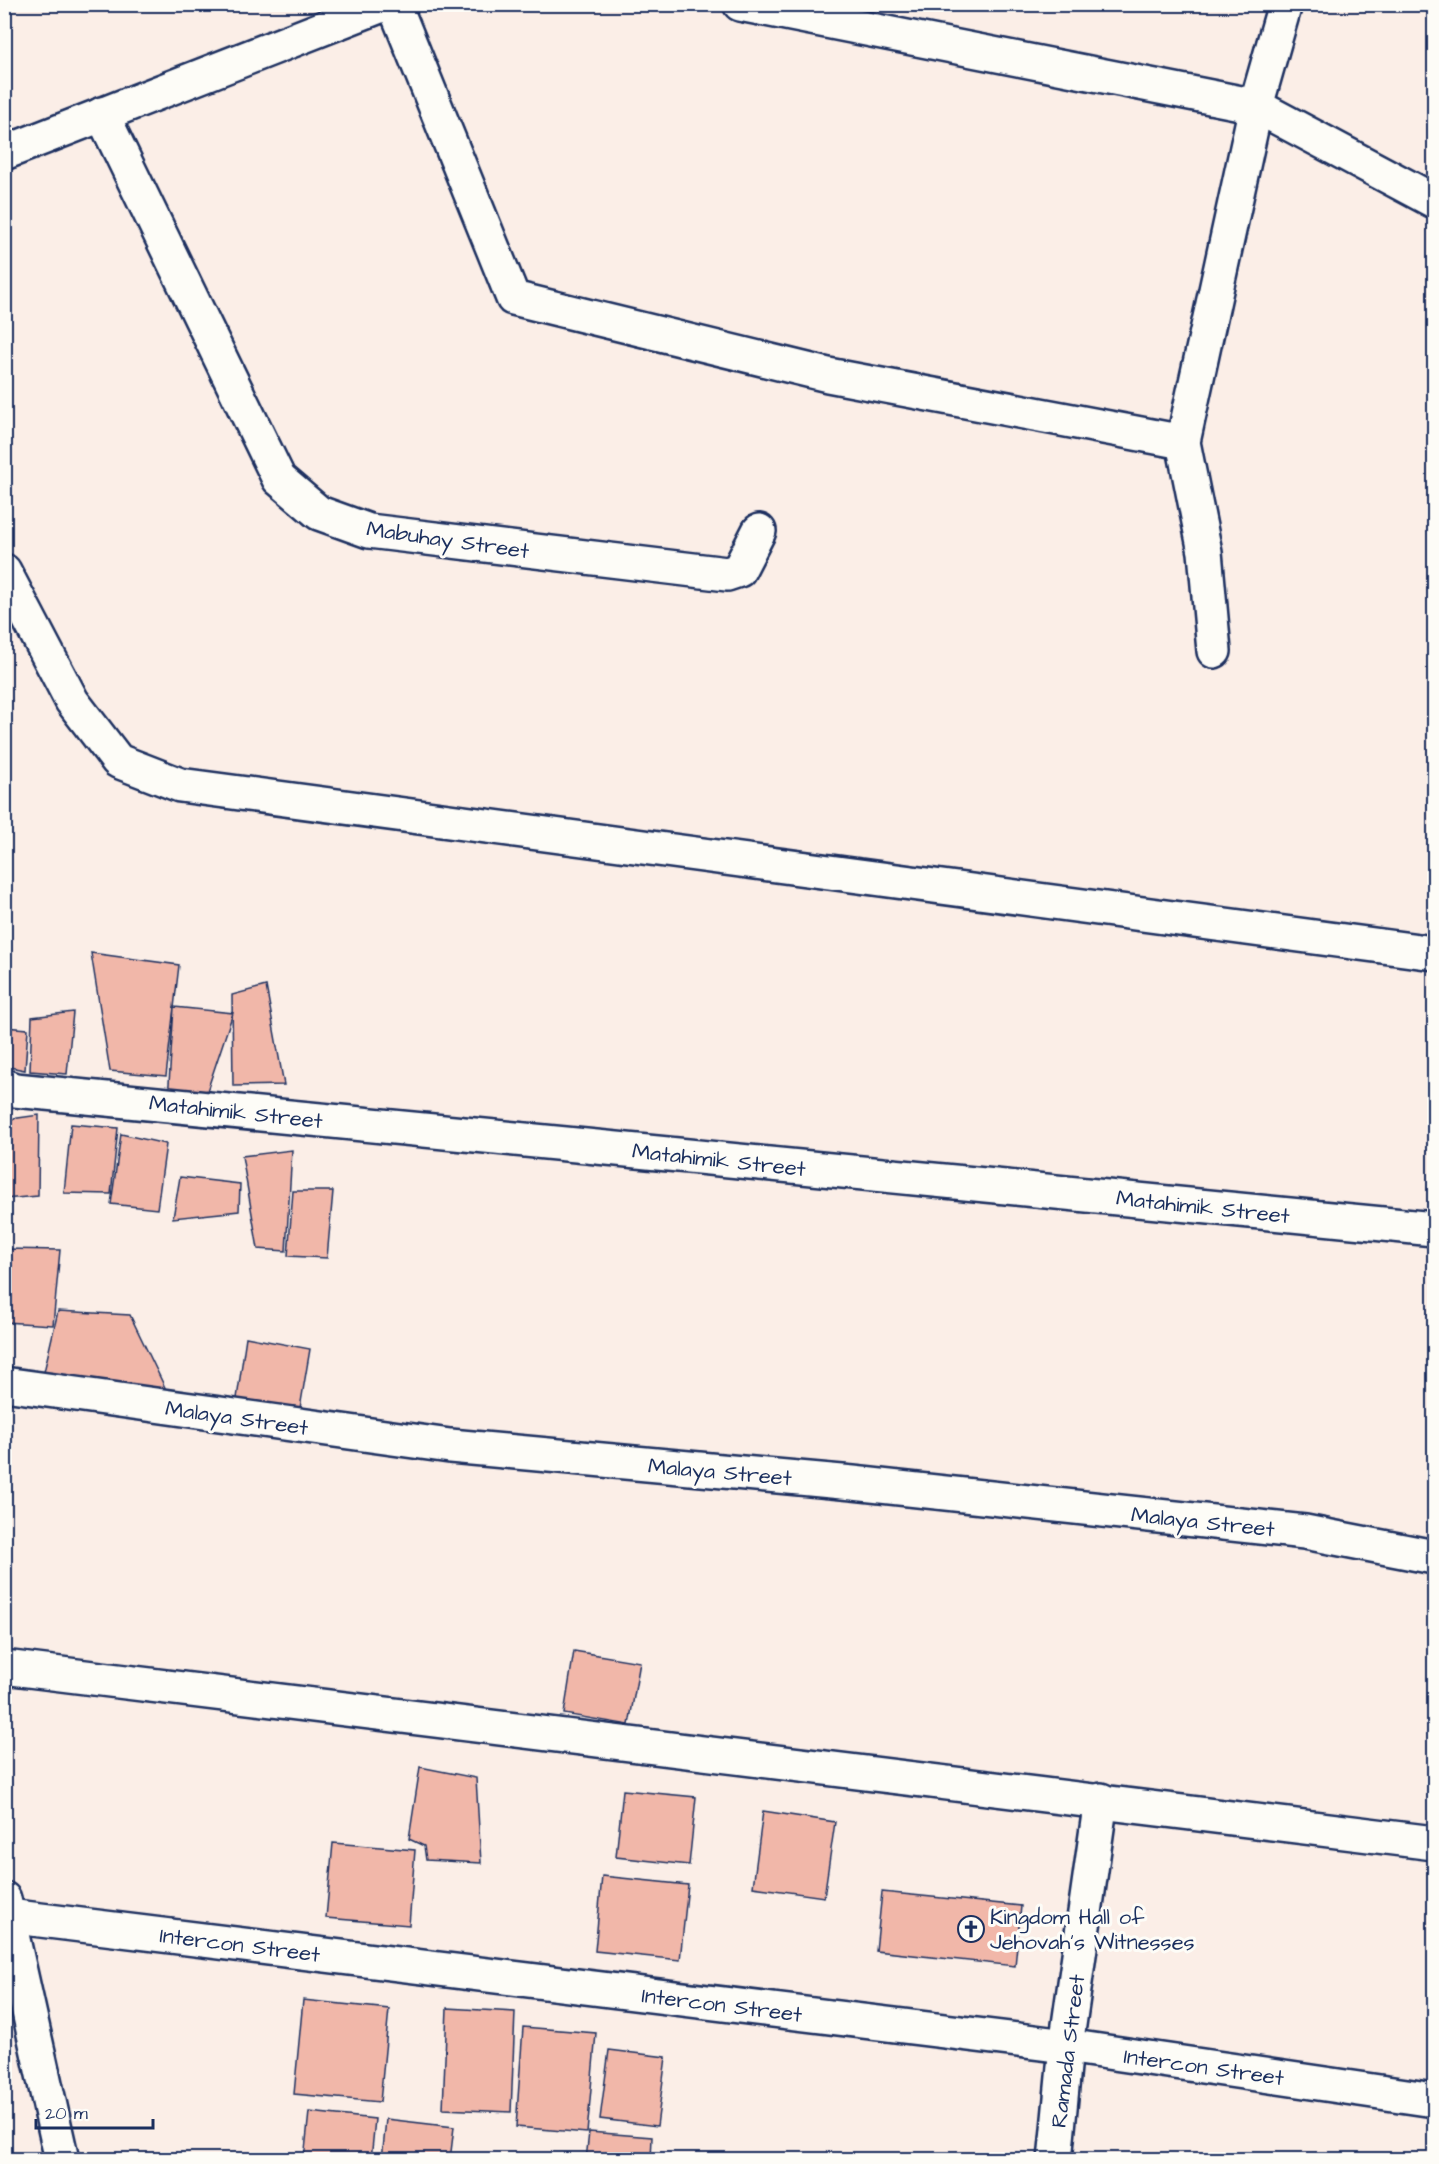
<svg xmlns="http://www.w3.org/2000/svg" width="1439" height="2164" viewBox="0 0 1439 2164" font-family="'Architects Daughter',sans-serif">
  <rect width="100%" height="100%" fill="#fbeee7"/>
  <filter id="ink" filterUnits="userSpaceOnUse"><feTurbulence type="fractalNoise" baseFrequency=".0167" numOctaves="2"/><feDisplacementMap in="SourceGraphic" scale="12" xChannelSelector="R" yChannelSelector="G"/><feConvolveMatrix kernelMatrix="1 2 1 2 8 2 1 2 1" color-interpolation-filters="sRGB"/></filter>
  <g filter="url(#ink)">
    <g fill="#f1b7a9" stroke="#1b2f5e" stroke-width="1.5">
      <polygon points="91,953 179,965 166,1076 110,1071"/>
      <polygon points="266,986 284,1085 233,1086 232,995"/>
      <polygon points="174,1007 233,1013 204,1100 168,1099"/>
      <polygon points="73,1012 67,1074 30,1071 32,1017"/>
      <polygon points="4,1027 28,1029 25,1070 4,1066"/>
      <polygon points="39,1115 38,1196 4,1199 4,1120"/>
      <polygon points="71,1124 118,1128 111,1194 64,1193"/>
      <polygon points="121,1134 166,1144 157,1209 111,1204"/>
      <polygon points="292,1150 286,1251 258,1249 242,1156"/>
      <polygon points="180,1177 240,1184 239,1211 173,1218"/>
      <polygon points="293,1191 333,1191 327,1258 288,1256"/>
      <polygon points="4,1249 60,1250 53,1325 4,1322"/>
      <polygon points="58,1311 130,1315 172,1402 41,1385"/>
      <polygon points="246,1337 310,1349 298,1420 235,1412"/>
      <polygon points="574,1651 640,1662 629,1725 564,1714"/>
      <polygon points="420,1767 476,1778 481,1863 426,1860 424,1846 409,1839"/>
      <polygon points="623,1790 696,1797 689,1865 616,1857"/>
      <polygon points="763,1811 835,1822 824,1897 753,1887"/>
      <polygon points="333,1843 415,1850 409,1925 326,1918"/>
      <polygon points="602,1876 688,1885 680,1960 595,1951"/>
      <polygon points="882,1892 1021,1906 1015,1966 876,1951"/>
      <polygon points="303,2000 389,2009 380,2102 294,2094"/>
      <polygon points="447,2008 515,2012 511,2112 443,2109"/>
      <polygon points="523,2027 596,2033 587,2133 516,2127"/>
      <polygon points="609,2050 666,2057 657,2126 600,2119"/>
      <polygon points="309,2112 375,2119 371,2160 304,2160"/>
      <polygon points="386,2119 454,2127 450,2160 382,2160"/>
      <polygon points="589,2132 652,2137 651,2160 586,2160"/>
    </g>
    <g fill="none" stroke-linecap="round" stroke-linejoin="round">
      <defs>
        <g id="minor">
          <polyline points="394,4 513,298 828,375 1183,442"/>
          <polyline points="740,4 1256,106 1434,201"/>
          <polyline points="102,114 279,479 319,513 369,531 727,574 739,570 759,531"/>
          <polyline points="4,153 385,4"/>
          <polyline points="4,571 72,701 118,761 180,785 1434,953"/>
          <polyline points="1214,651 1205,552 1183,442 1256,106 1285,4"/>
          <polyline points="4,1086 15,1090 1434,1229"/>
          <polyline points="4,1384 450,1446 853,1483 1305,1532 1434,1557"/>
          <polyline points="4,1667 1434,1843"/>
          <polyline points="4,1899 62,2160"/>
          <polyline points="8,1916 1066,2046 1434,2100"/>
          <polyline points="1055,2160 1066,2046 1101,1800"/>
        </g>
      </defs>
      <use href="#minor" stroke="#1b2f5e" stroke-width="38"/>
      <use href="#minor" stroke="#fdfcf7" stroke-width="33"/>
    </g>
  </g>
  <defs>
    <symbol id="church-ring" viewBox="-11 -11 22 22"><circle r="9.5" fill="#fdfcf7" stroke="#1b2f5e" stroke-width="1.5"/><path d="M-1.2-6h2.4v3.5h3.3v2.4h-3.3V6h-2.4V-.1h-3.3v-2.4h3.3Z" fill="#1b2f5e"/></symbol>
  </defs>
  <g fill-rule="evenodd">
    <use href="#church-ring" x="956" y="1914" width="30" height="30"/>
  </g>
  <g text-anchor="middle" stroke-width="6" stroke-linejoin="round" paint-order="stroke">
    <g font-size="22" fill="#1b2f5e" stroke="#fdfcf7">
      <text transform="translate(448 539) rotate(8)" y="8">Mabuhay Street</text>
      <text transform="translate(236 1111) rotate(6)" y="8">Matahimik Street</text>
      <text transform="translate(719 1159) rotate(6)" y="8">Matahimik Street</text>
      <text transform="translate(1203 1206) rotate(6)" y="8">Matahimik Street</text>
      <text transform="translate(237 1417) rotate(8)" y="8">Malaya Street</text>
      <text transform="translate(720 1471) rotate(5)" y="8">Malaya Street</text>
      <text transform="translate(1203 1521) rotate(6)" y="8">Malaya Street</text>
      <text transform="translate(240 1944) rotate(7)" y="8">Intercon Street</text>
      <text transform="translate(722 2004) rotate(7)" y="8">Intercon Street</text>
      <text transform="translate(1067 2051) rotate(-83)" y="8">Ramada Street</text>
      <text transform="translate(1204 2066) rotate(8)" y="8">Intercon Street</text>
    </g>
    <g font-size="22" fill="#1b2f5e" stroke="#fdfcf7" text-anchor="start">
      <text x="990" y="1924">Kingdom Hall of<tspan x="990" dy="25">Jehovah's Witnesses</tspan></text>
    </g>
  </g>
  <rect width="1439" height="2164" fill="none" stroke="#fdfcf7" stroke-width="24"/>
  <rect x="12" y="12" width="1415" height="2140" fill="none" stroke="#1b2f5e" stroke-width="2" filter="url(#ink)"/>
  <path d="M36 2119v9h117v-9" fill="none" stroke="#1b2f5e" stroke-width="3"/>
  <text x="45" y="2119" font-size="18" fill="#1b2f5e" stroke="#fdfcf7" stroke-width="4.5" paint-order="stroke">20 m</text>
</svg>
